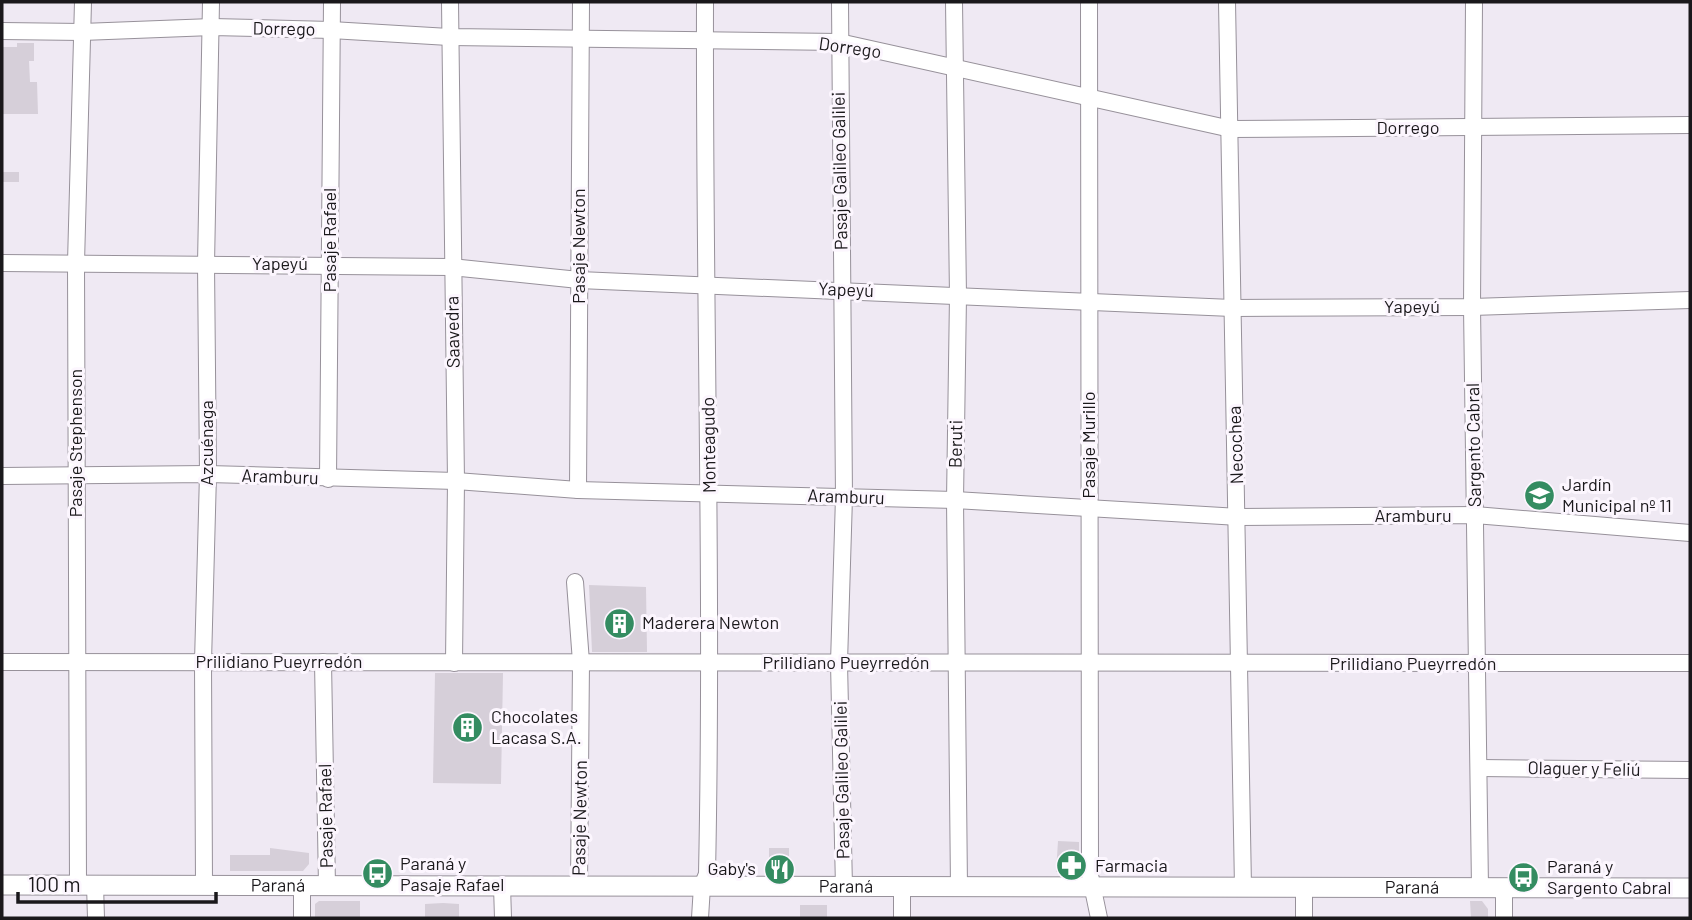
<svg xmlns="http://www.w3.org/2000/svg" width="1692" height="920" viewBox="0 0 1692 920" font-family="Barlow,sans-serif">
  <rect width="100%" height="100%" fill="#efe9f3"/>
  <g fill="#d6cfd9">
    <polygon points="17,43 34,43 34,61 29,61 30,82 37,82 38,114 2,114 2,47 17,47"/>
    <rect x="2" y="172" width="17" height="10"/>
    <polygon points="589,585 646,587 647,652 592,652"/>
    <polygon points="435,673 503,673 501,784 433,783"/>
    <polygon points="1058,841 1079,842 1079,866 1073,872 1056,872"/>
    <polygon points="270,848 309,853 309,864 303,871 230,871 230,855 270,855"/>
    <polygon points="769,848 789,848 789,872 769,873"/>
    <polygon points="319,901 360,901 360,918 315,918 315,904"/>
    <polygon points="1470,901 1482,901 1488,909 1488,918 1471,918"/>
    <polygon points="443,903 459,904 459,918 425,918 425,904"/>
    <rect x="800" y="905" width="27" height="13"/>
  </g>
  <g fill="none" stroke-linecap="round" stroke-linejoin="round">
    <defs>
      <g id="minor">
        <polyline points="450,2 456,481 454,663"/>
        <polyline points="840,2 844,497 839,663 844,887"/>
        <polyline points="954,2 958,296 955,500 959,887"/>
        <polyline points="1089,2 1090,875 1099,918"/>
        <polyline points="1227,2 1243,887"/>
        <polyline points="1474,2 1472,307 1480,888"/>
        <polyline points="2,31 82,32 212,27 331,30 449,37 839,42 1231,129 1690,125"/>
        <polyline points="2,263 451,267 579,280 1232,308 1472,307 1690,300"/>
        <polyline points="2,476 208,474 456,481 578,490 955,500 1239,517 1475,515 1690,533"/>
        <polyline points="328,479 332,2"/>
        <polyline points="578,490 581,2"/>
        <polyline points="575,582 581,662 579,886"/>
        <polyline points="2,662 1690,663"/>
        <polyline points="323,662 327,886"/>
        <polyline points="1479,768 1690,770"/>
        <polyline points="78,885 76,263 83,2"/>
        <polyline points="95,885 96,918"/>
        <polyline points="204,885 203,662 208,474 206,264 211,2"/>
        <polyline points="302,885 302,918"/>
        <polyline points="502,886 503,918"/>
        <polyline points="902,887 902,918"/>
        <path d="M700 918 702 886 707 874C713 583 704 293 705 2"/>
        <polyline points="1304,918 1304,888"/>
        <polyline points="1504,918 1504,888"/>
      </g>
      <g id="tertiary">
        <path id="s1" d="M2 885 1690 888"/>
      </g>
    </defs>
    <use href="#minor" stroke="#97919a" stroke-width="18"/>
    <use href="#tertiary" stroke="#97919a" stroke-width="21"/>
    <use href="#minor" stroke="#fff" stroke-width="16"/>
    <use href="#tertiary" stroke="#fff" stroke-width="19"/>
  </g>
  <defs>
    <symbol id="school-disc" viewBox="-11 -11 22 22"><circle r="9.5" fill="#348c61" stroke="#fcf6fe"/><path d="M0-5L7-2L0 1L-7-2ZM-4 1L0 2.5L4 1V4Q0 6-4 4Z" fill="#fff"/></symbol>
    <symbol id="building-disc" viewBox="-11 -11 22 22"><circle r="9.5" fill="#348c61" stroke="#fcf6fe"/><path d="M-4-6H4V6H1V3H-1V6H-4ZM-2.5-4.3h1.7v1.8h-1.7ZM.8-4.3h1.7v1.8H.8ZM-2.5-1h1.7V.8h-1.7ZM.8-1h1.7V.8H.8Z" fill="#fff"/></symbol>
    <symbol id="pharmacy-disc" viewBox="-11 -11 22 22"><circle r="9.5" fill="#348c61" stroke="#fcf6fe"/><path d="M-2-6h4v4h4v4h-4v4h-4v-4h-4v-4h4Z" fill="#fff"/></symbol>
    <symbol id="restaurant-disc" viewBox="-11 -11 22 22"><circle r="9.5" fill="#348c61" stroke="#fcf6fe"/><path d="M-5-6h1v4h1v-4h1v4h1v-4h1v5L-1.5 .5V6h-2V.5L-5-1ZM5-6V6H3V1.5H1.5Q1.5-4 5-6Z" fill="#fff"/></symbol>
    <symbol id="bus-disc" viewBox="-11 -11 22 22"><circle r="9.5" fill="#348c61" stroke="#fcf6fe"/><path d="M-5-6H5V4H4V6H2V4H-2V6H-4V4H-5ZM-3.5-4V0h7V-4ZM-3.5 1.2v1.5H-2V1.2ZM2 1.2v1.5H3.5V1.2Z" fill="#fff"/></symbol>
  </defs>
  <g fill-rule="evenodd">
    <use href="#school-disc" x="1522" y="478" width="35" height="35"/>
    <use href="#building-disc" x="602" y="606" width="35" height="35"/>
    <use href="#building-disc" x="450" y="710" width="35" height="35"/>
    <use href="#pharmacy-disc" x="1054" y="848" width="35" height="35"/>
    <use href="#restaurant-disc" x="762" y="852" width="35" height="35"/>
    <use href="#bus-disc" x="360" y="856" width="35" height="35"/>
    <use href="#bus-disc" x="1506" y="860" width="35" height="35"/>
  </g>
  <g text-anchor="middle" stroke-width="6" stroke-linejoin="round" paint-order="stroke">
    <g font-size="18" fill="#1a181b" stroke="#fcf6fe">
      <text transform="translate(284 29) rotate(1)" y="6">Dorrego</text>
      <text transform="translate(850 48) rotate(8)" y="6">Dorrego</text>
      <text x="1408" y="134">Dorrego</text>
      <text transform="translate(840 171) rotate(-91)" y="6">Pasaje Galileo Galilei</text>
      <text transform="translate(330 240) rotate(-90)" y="6">Pasaje Rafael</text>
      <text transform="translate(579 246) rotate(-90)" y="6">Pasaje Newton</text>
      <text x="280" y="270">Yapeyú</text>
      <text transform="translate(846 290) rotate(2)" y="6">Yapeyú</text>
      <text x="1412" y="313">Yapeyú</text>
      <text transform="translate(453 332) rotate(-91)" y="6">Saavedra</text>
      <text transform="translate(76 443) rotate(-90)" y="6">Pasaje Stephenson</text>
      <text transform="translate(207 443) rotate(-90)" y="6">Azcuénaga</text>
      <text transform="translate(956 444) rotate(-89)" y="6">Beruti</text>
      <text transform="translate(709 445) rotate(-91)" y="6">Monteagudo</text>
      <text transform="translate(1089 445) rotate(-90)" y="6">Pasaje Murillo</text>
      <text transform="translate(1236 445) rotate(-92)" y="6">Necochea</text>
      <text transform="translate(1474 445) rotate(-91)" y="6">Sargento Cabral</text>
      <text transform="translate(280 477) rotate(2)" y="6">Aramburu</text>
      <text transform="translate(846 497) rotate(2)" y="6">Aramburu</text>
      <text x="1413" y="522">Aramburu</text>
      <text x="279" y="668">Prilidiano Pueyrredón</text>
      <text x="846" y="669">Prilidiano Pueyrredón</text>
      <text x="1413" y="670">Prilidiano Pueyrredón</text>
      <text transform="translate(1584 769) rotate(1)" y="6">Olaguer y Feliú</text>
      <text transform="translate(842 780) rotate(-91)" y="6">Pasaje Galileo Galilei</text>
      <text transform="translate(326 816) rotate(-91)" y="6">Pasaje Rafael</text>
      <text transform="translate(580 818) rotate(-89)" y="6">Pasaje Newton</text>
      <text dy="6" stroke="none"><textPath href="#s1" startOffset="276">Paraná</textPath></text>
      <text dy="6" stroke="none"><textPath href="#s1" startOffset="844">Paraná</textPath></text>
      <text dy="6" stroke="none"><textPath href="#s1" startOffset="1410">Paraná</textPath></text>
    </g>
    <g font-size="18" fill="#1a181b" stroke="#fcf6fe" text-anchor="start">
      <text x="1562" y="491">Jardín<tspan x="1562" dy="21">Municipal nº 11</tspan></text>
      <text x="642" y="629">Maderera Newton</text>
      <text x="491" y="723">Chocolates<tspan x="491" dy="21">Lacasa S.A.</tspan></text>
      <text x="400" y="870">Paraná y<tspan x="400" dy="21">Pasaje Rafael</tspan></text>
      <text x="1095" y="872">Farmacia</text>
      <text x="1547" y="873">Paraná y<tspan x="1547" dy="21">Sargento Cabral</tspan></text>
      <text x="756" y="875" text-anchor="end">Gaby's</text>
    </g>
  </g>
  <rect width="1692" height="920" fill="none" stroke="#1a181b" stroke-width="7"/>
  <path d="M18 892v10h198v-10" fill="none" stroke="#1a181b" stroke-width="3.5"/>
  <text x="28" y="892" font-size="21" fill="#1a181b" stroke="#fcf6fe" stroke-width="5" paint-order="stroke">100 m</text>
</svg>
